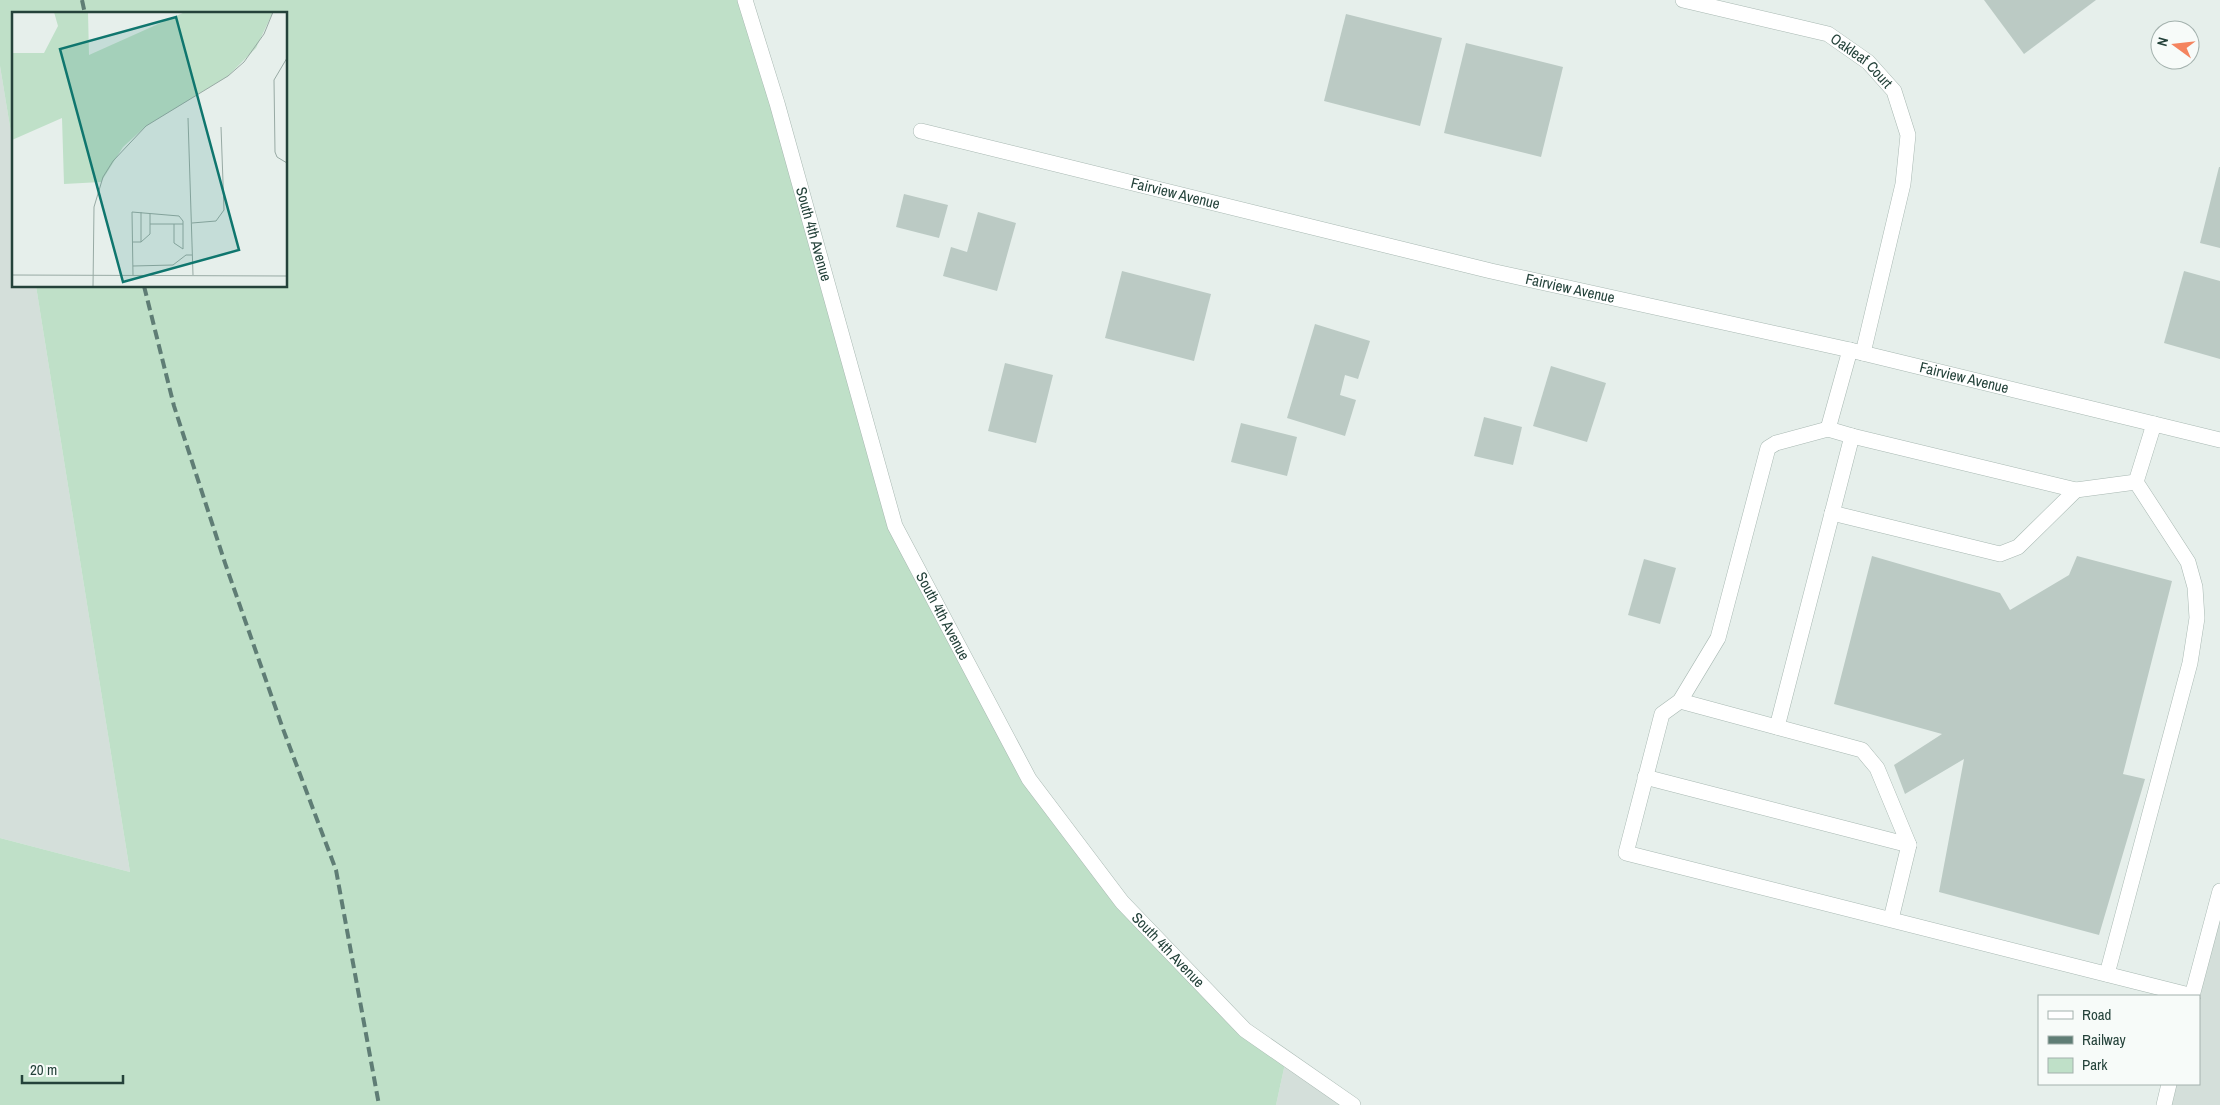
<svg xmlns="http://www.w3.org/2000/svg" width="2220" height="1105" viewBox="0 0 2220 1105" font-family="'Archivo Narrow',sans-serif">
  <rect width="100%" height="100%" fill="#e6efeb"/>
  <g fill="#d4dfda">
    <polygon points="0,66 14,151 14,286 36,286 130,872 0,838"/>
    <polygon points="2220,891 2220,1105 2164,1105 2169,1084 2199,1084 2199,996"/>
    <polygon points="1286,1059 1353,1105 1276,1105"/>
  </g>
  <polygon fill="#bfe0c8" points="0,0 745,0 895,526 1029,779 1122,902 1245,1030 1286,1059 1276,1105 0,1105 0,838 130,872 36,286 286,286 286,14 14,14 14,151 0,66"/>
  <g fill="#bbcac4">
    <polygon points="1984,0 2096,0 2024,54"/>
    <polygon points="1346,14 1442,38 1420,126 1324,101"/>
    <polygon points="1466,43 1563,67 1541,157 1444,133"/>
    <polygon points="2219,167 2220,167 2220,248 2200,243"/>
    <polygon points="904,194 948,205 939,238 896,227"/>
    <polygon points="978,212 1016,223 997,291 943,276 951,247 967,252"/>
    <polygon points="1122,271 1211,294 1194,361 1105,338"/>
    <polygon points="2184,271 2220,281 2220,359 2164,343"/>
    <polygon points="1315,324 1370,341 1358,379 1345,375 1340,395 1356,400 1345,436 1287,418"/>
    <polygon points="1005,363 1053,375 1036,443 988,431"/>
    <polygon points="1551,366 1606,383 1587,442 1533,426"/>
    <polygon points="1484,417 1522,427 1513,465 1474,456"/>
    <polygon points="1241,423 1297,437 1287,476 1231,462"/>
    <polygon points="1872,556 2000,593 2010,610 2069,575 2077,556 2172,581 2123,774 2145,779 2099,935 1939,892 1964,759 1905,794 1894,765 1942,734 1834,704"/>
    <polygon points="1644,559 1676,568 1660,624 1628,615"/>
  </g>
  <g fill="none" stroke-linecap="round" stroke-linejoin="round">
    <defs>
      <g id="minor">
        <path id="s1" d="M745 0 777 103 895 526 1029 779 1122 902 1245 1030 1353 1105"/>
        <path id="s2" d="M1683 0 1828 34 1868 62 1894 91 1908 135 1903 184 1863 353"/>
        <path id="s3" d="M921 131 1491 271 1850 350 2220 440"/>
        <polyline points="1828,429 1850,350"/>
        <polyline points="2076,490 2136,482"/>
        <polyline points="1832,513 2000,554 2018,547 2076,490 1852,436"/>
        <polyline points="1680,701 1862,750 1877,768 1909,845 1891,919"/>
        <polyline points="1777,727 1852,436 1828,429 1776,443 1768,448 1718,638 1680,701 1662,714 1626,853 2193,996"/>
        <polyline points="1645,777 1909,845"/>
        <polyline points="2107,974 2190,663 2197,618 2195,587 2188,562 2136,482 2154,424"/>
        <polyline points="2192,996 2220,891"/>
        <polyline points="2164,1105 2169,1084"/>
      </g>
    </defs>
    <use href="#minor" stroke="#a8b8b2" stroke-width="16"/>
    <use href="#minor" stroke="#fff" stroke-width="15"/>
    <g stroke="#5f7d75" stroke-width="4" stroke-dasharray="10 5" stroke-linecap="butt">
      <polyline points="82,0 85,14"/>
      <polyline points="144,286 174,406 225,563 283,729 336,870 379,1105"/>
    </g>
  </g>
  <g text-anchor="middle" stroke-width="4" stroke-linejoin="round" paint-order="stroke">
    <g font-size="15" fill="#24423a" stroke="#f7fbf9">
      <text dy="5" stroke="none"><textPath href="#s2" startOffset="192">Oakleaf Court</textPath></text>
      <text dy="5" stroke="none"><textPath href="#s3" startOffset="262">Fairview Avenue</textPath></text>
      <text dy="5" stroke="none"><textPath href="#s1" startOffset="244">South 4th Avenue</textPath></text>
      <text dy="5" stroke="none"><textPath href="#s3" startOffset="668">Fairview Avenue</textPath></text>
      <text dy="5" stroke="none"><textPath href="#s3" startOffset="1072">Fairview Avenue</textPath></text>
      <text dy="5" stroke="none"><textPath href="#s1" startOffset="649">South 4th Avenue</textPath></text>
      <text dy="5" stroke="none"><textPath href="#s1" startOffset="1054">South 4th Avenue</textPath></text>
    </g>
  </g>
  <g transform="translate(12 12)">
    <rect width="275" height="275" fill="#e6efeb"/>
    <path d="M42 0H76L77 43 173 0H261L244 36 216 64 134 114 111 135 89 170 52 172 50 106 0 128V41H32L46 14Z" fill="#bfe0c8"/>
    <path fill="none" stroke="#98aaa4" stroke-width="1" d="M275 46 262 68 263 140 265 145 275 151M176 106 181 263M129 200V230M180 211 204 209 212 198 209 115M162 212V231L171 237V212M121 230H129L138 222V202M121 254 161 253 174 243H180M0 263 275 264M121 264 120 200 167 204 171 209V212H138M81 275 82 195 91 165 101 149 134 114 216 64 232 50 252 22 261 0"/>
    <path fill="#0f766e" fill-opacity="0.15" stroke="#0f766e" stroke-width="2.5" d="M164 5 227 238 111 270 48 37Z"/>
    <rect width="275" height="275" fill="none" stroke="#24423a" stroke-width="2.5"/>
  </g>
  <rect x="2038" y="995" width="162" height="90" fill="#f7fbf9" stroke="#a3b1ad"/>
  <rect x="2048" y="1011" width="25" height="8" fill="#ffffff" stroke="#a3b1ad"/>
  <text x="2082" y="1020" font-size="15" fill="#24423a">Road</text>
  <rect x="2048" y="1036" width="25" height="8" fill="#5f7d75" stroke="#a3b1ad"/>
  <text x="2082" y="1045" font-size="15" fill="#24423a">Railway</text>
  <rect x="2048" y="1058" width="25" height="15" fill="#bfe0c8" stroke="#a3b1ad"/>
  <text x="2082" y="1070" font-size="15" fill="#24423a">Park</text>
  <g transform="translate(2175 45) rotate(285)"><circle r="24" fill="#f7fbf9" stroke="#a3b1ad"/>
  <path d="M0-4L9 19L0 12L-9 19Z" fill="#f4845f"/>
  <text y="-8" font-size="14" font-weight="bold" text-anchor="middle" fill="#24423a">N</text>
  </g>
  <path d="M22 1075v8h101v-8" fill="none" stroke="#24423a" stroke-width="2.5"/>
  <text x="30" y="1075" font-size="15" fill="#24423a" stroke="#f7fbf9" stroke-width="4" paint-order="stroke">20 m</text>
</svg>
